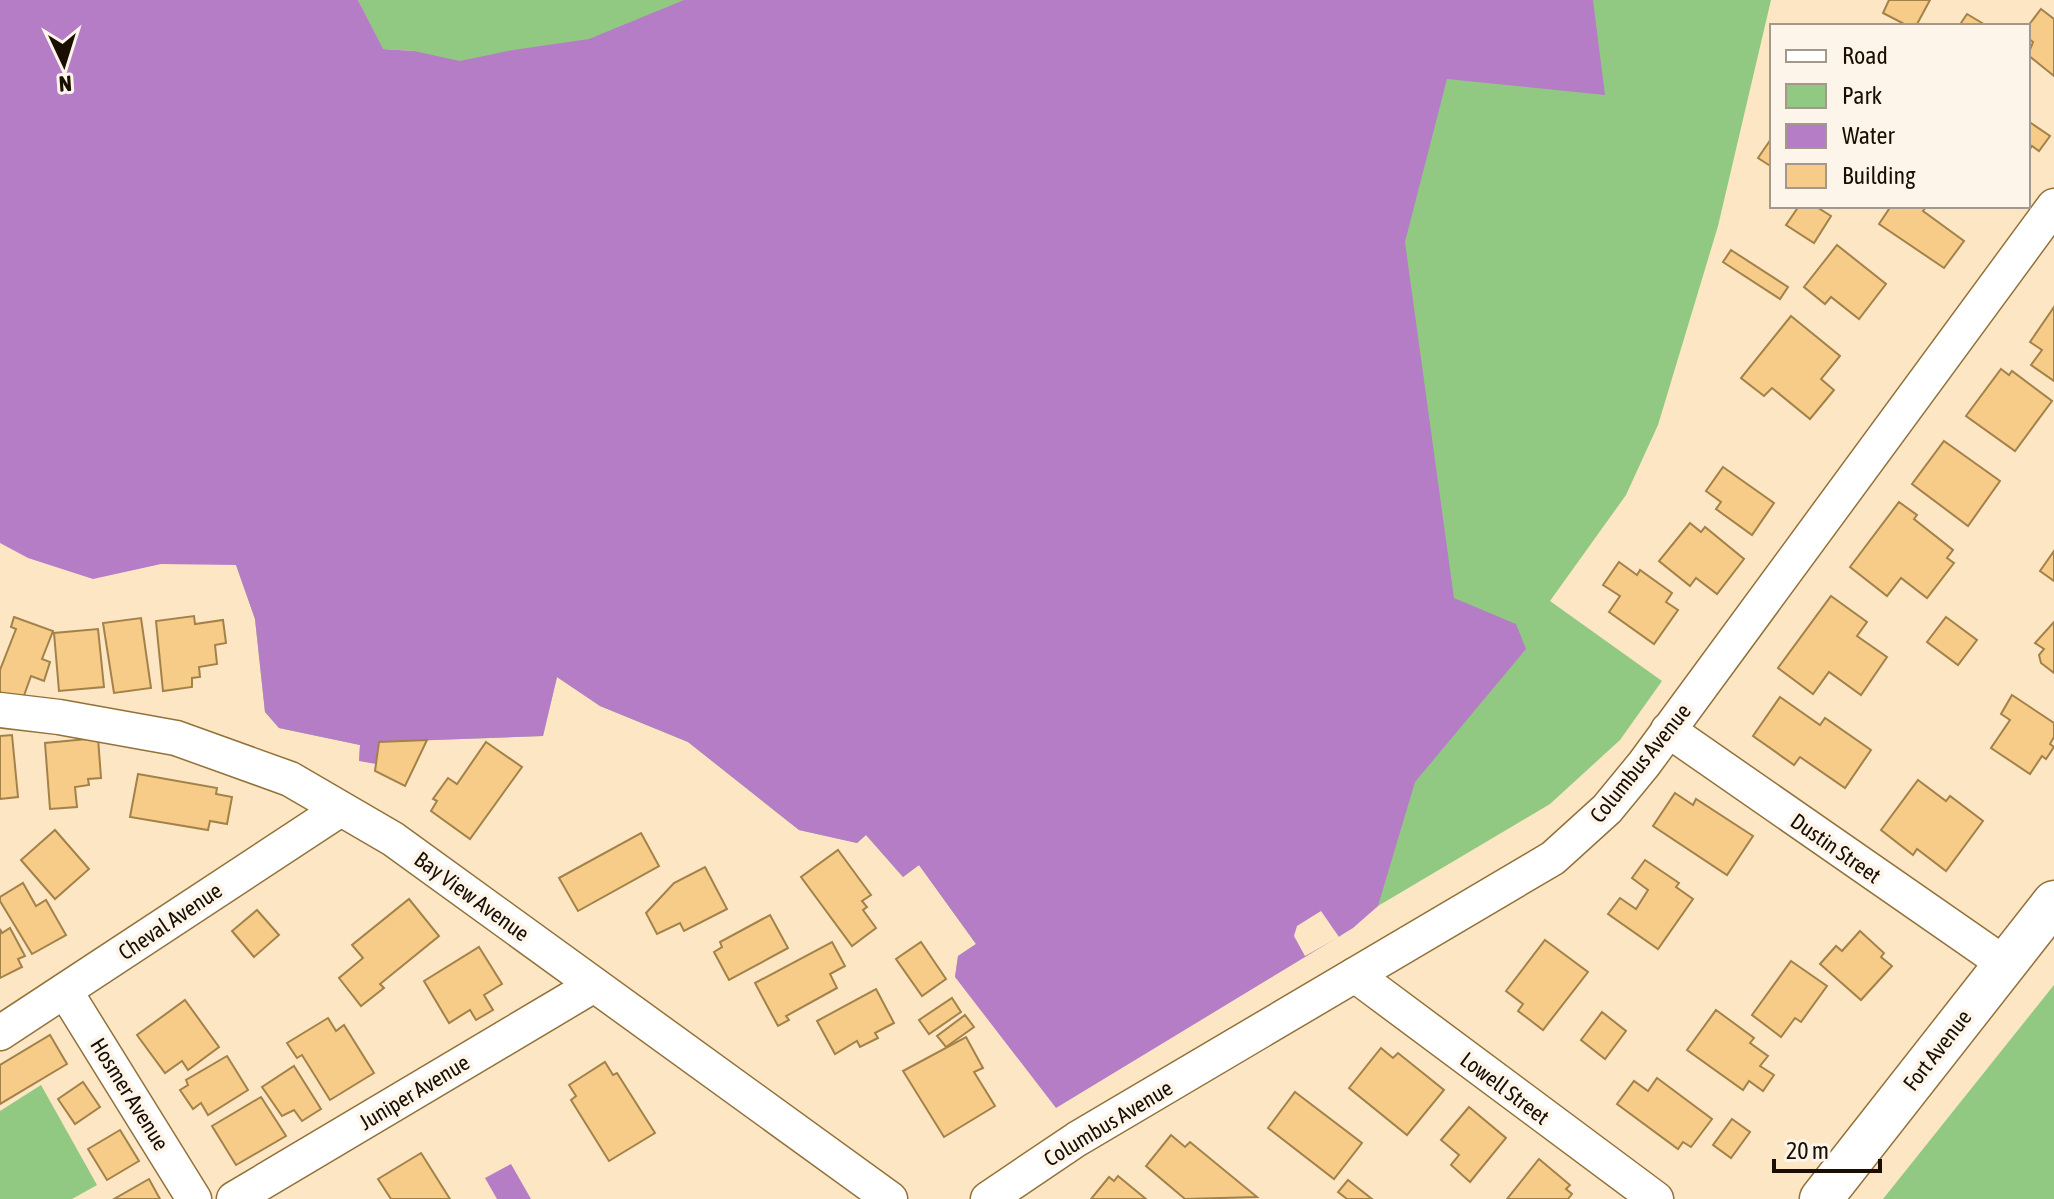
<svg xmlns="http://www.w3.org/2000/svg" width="2054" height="1199" viewBox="0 0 2054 1199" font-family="'Asap Condensed',sans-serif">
  <rect width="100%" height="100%" fill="#fce6c4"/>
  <g fill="#92c982">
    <polygon points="358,0 1771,0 1718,226 1658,425 1626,495 1550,601 1662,681 1620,740 1550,804 1378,906 1339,937 1321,912 955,977 958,956 976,944 919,865 903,877 866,835 857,843 799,830 688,742 600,706 557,677 543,736 379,742 359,761 360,745 279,728 265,712 255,619 236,565 414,51 382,49"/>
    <polygon points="2054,985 2054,1199 1883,1199"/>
    <polygon points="41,1085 97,1185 72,1199 0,1199 0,1111"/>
  </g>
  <g fill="#b67dc7">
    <polygon points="0,0 358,0 383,49 414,51 460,61 513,50 589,39 684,0 1593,0 1605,95 1447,79 1405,242 1454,598 1516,624 1526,649 1415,782 1378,906 1353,928 1056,1108 955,977 958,956 976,944 919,865 903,877 866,835 857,843 799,830 688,742 600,706 557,677 543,736 379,742 376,764 359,761 360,745 279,728 265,712 255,619 236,565 161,564 93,579 28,558 0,543"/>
    <polygon points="511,1164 531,1199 497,1199 485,1178"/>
  </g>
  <polygon fill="#fce6c4" points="1321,911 1339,937 1305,956 1294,936 1297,926"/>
  <g fill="#f7cc88" stroke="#a3824a" stroke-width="2">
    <polygon points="1889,0 1930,0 1916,26 1908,26 1883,13"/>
    <polygon points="2041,9 2054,19 2054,76 2028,55 2033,42 2028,38 2028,26"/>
    <polygon points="1967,14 1987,26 1959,26"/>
    <polygon points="2028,121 2050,136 2039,151 2032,146 2028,152"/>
    <polygon points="1771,139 1772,140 1772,167 1758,158"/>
    <polygon points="1799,206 1815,206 1831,216 1814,243 1786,225"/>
    <polygon points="1891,206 1927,206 1923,211 1964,241 1944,268 1879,224"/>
    <polygon points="1837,245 1886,284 1859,319 1831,297 1825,304 1804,287"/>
    <polygon points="1731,250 1788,287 1780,299 1723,262"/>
    <polygon points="2054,307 2054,381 2031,365 2042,350 2030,342"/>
    <polygon points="1791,316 1840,356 1821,379 1834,390 1810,419 1772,388 1764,396 1741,378"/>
    <polygon points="2001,369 2009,375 2012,371 2052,401 2015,451 1966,416"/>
    <polygon points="1944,441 2000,481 1968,526 1912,484"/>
    <polygon points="1723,467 1774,503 1752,535 1716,509 1721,502 1706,491"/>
    <polygon points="1899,502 1917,515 1914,519 1953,550 1947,558 1954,563 1927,598 1901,578 1887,596 1850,567"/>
    <polygon points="1690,523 1701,532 1705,527 1744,559 1717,594 1696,578 1690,586 1659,561"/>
    <polygon points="2054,551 2054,581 2040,571"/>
    <polygon points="1619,562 1637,575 1640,570 1672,593 1666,602 1678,610 1654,644 1609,612 1620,596 1603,585"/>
    <polygon points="1831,596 1867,622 1857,636 1887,657 1861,695 1829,672 1813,694 1778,668"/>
    <polygon points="194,616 195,624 223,620 226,643 215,645 217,664 199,667 200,677 192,678 192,687 163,691 156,621"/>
    <polygon points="14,617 53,631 42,659 50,662 44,681 31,676 22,701 0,693 0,670 16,629 11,627"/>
    <polygon points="1946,617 1977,640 1958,665 1927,642"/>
    <polygon points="141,618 151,688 114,693 103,623"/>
    <polygon points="2054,622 2054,673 2041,663 2039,655 2044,649 2035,643"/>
    <polygon points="98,629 104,687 59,691 54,633"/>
    <polygon points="2012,695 2054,723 2054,737 2050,744 2054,747 2046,759 2042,756 2030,774 1991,748 2010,720 2001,714"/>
    <polygon points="1780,697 1820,725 1825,718 1871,750 1845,788 1800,757 1794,765 1753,736"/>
    <polygon points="12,735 18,797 0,799 0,736"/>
    <polygon points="98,738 101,778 88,779 89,785 75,787 77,807 50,809 45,743"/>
    <polygon points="427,740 405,786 375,771 379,742"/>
    <polygon points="486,742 522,767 470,839 431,811 437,801 433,799 448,778 457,784"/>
    <polygon points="138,774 217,788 216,794 232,797 227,824 210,821 208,830 130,817"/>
    <polygon points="1918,780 1946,801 1950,796 1983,821 1946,871 1917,849 1913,855 1881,830"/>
    <polygon points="1675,793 1693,805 1696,799 1753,836 1727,875 1653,826"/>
    <polygon points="55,830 89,869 55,899 21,860"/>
    <polygon points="641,833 659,866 578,911 559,878"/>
    <polygon points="838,850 871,895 862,901 867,907 863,910 876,928 852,946 801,877"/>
    <polygon points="1645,860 1679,883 1676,887 1693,899 1658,949 1608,914 1620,898 1636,909 1648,890 1632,878"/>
    <polygon points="705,867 727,909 684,931 680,923 657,934 646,913 674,883"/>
    <polygon points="23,883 36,906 46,900 66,935 32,954 0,901 0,897"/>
    <polygon points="409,899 439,936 380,984 384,988 361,1006 339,978 363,958 352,945"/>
    <polygon points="257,910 279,935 254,957 232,931"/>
    <polygon points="770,915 788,948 729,980 714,952 722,947 720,942"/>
    <polygon points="10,928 25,956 18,959 22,967 0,978 0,929 2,933"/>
    <polygon points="1860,931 1884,953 1881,957 1892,966 1861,1000 1820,964 1836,946 1842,951"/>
    <polygon points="1545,940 1588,972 1543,1030 1518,1011 1523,1004 1506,991"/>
    <polygon points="832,942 845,966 830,974 837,988 786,1016 789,1020 778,1026 755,983"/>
    <polygon points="921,942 946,979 922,996 896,959"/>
    <polygon points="479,947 502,984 484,995 493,1010 476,1020 470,1010 449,1023 424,981"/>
    <polygon points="1791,961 1827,986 1801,1022 1795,1018 1781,1037 1752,1015"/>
    <polygon points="876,989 894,1023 875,1033 878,1038 860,1047 857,1041 835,1054 817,1021"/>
    <polygon points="952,998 961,1012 929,1034 919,1020"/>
    <polygon points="185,1000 219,1047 188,1070 182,1061 165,1073 137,1035"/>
    <polygon points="1716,1010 1754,1038 1750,1043 1768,1056 1760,1066 1774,1075 1763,1091 1749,1081 1743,1090 1687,1050"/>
    <polygon points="1602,1012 1626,1031 1605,1059 1581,1040"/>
    <polygon points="965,1015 974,1027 946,1047 937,1036"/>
    <polygon points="328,1018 336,1031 344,1025 374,1073 330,1100 302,1055 297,1058 287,1043"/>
    <polygon points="50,1035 67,1064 0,1104 0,1065"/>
    <polygon points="966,1037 983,1068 974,1072 995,1106 944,1137 903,1071"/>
    <polygon points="1381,1048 1393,1058 1398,1053 1444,1090 1407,1135 1349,1088"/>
    <polygon points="227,1056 248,1090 208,1115 201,1103 193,1109 180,1090 188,1085 186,1080"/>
    <polygon points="605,1062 613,1075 617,1073 655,1133 609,1161 571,1100 576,1096 569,1085"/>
    <polygon points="294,1066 321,1109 302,1121 294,1110 282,1116 262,1087"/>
    <polygon points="1657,1078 1712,1119 1691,1147 1683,1142 1678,1149 1617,1104 1634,1081 1648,1091"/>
    <polygon points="83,1082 100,1107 75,1124 58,1099"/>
    <polygon points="1295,1092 1362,1143 1334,1179 1268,1128"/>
    <polygon points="261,1097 286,1136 236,1165 212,1126"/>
    <polygon points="1469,1107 1506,1138 1470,1182 1451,1165 1459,1155 1441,1140"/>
    <polygon points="1732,1119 1750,1132 1731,1158 1713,1145"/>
    <polygon points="120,1130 139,1161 107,1180 88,1149"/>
    <polygon points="1171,1135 1185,1147 1190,1142 1257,1197 1185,1199 1146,1166"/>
    <polygon points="421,1153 450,1199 391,1199 378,1179"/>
    <polygon points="1539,1159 1570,1185 1566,1189 1572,1194 1568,1199 1507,1199"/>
    <polygon points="1118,1176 1146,1199 1091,1199 1109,1177 1114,1181"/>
    <polygon points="149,1179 160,1199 114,1199"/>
    <polygon points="1348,1180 1372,1199 1347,1199 1338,1192"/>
  </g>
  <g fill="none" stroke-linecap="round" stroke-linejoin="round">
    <defs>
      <g id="minor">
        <polyline points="0,710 59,717 176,738 290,779 393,839 890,1199"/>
        <polyline points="1668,730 2005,964"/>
        <polyline points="1355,975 1656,1199"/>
        <polyline points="65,991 194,1199"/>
        <polyline points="0,1033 339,810"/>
        <polyline points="234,1199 594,985"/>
        <polyline points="988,1199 1077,1139 1553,858 1607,809 1644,764 2054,206"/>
      </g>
      <polyline id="tertiary" points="1821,1199 2054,902"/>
    </defs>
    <use href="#minor" stroke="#93723a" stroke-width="37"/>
    <use href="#tertiary" stroke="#93723a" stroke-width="45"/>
    <use href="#minor" stroke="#fff" stroke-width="34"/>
    <use href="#tertiary" stroke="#fff" stroke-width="42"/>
  </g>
  <g text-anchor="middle" stroke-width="8" stroke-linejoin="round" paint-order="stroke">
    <g font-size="22" fill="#1a0e00" stroke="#fdf5ea">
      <text transform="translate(1640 763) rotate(-51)" y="8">Columbus Avenue</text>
      <text transform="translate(1836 848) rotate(35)" y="8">Dustin Street</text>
      <text transform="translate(472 896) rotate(36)" y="8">Bay View Avenue</text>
      <text transform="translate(170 921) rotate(-34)" y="8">Cheval Avenue</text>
      <text transform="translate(1937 1050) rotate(-52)" y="8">Fort Avenue</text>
      <text transform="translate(1505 1088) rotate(37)" y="8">Lowell Street</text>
      <text transform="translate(414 1092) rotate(-31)" y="8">Juniper Avenue</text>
      <text transform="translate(130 1094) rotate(58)" y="8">Hosmer Avenue</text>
      <text transform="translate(1108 1123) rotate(-31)" y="8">Columbus Avenue</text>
    </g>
  </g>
  <rect x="1770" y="24" width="260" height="184" fill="#fdf5ea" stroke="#a2998c" stroke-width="2"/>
  <rect x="1786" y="50" width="40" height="12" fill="#ffffff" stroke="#a2998c" stroke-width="2"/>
  <text x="1842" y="64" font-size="24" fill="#1a0e00">Road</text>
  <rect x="1786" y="84" width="40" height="24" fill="#92c982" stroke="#a2998c" stroke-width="2"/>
  <text x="1842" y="104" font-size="24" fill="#1a0e00">Park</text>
  <rect x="1786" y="124" width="40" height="24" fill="#b67dc7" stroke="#a2998c" stroke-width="2"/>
  <text x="1842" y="144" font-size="24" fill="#1a0e00">Water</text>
  <rect x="1786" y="164" width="40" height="24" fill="#f7cc88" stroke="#a2998c" stroke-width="2"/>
  <text x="1842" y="184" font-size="24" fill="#1a0e00">Building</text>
  <g transform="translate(64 64) rotate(176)" stroke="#fdf5ea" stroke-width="6" paint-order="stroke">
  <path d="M0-6L14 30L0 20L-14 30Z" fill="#1a0e00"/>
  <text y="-12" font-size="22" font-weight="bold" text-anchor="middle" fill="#1a0e00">N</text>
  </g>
  <path d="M1774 1159v12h106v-12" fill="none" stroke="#1a0e00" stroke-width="4"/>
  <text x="1786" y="1159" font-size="24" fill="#1a0e00" stroke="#fdf5ea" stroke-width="6" paint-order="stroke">20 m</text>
</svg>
